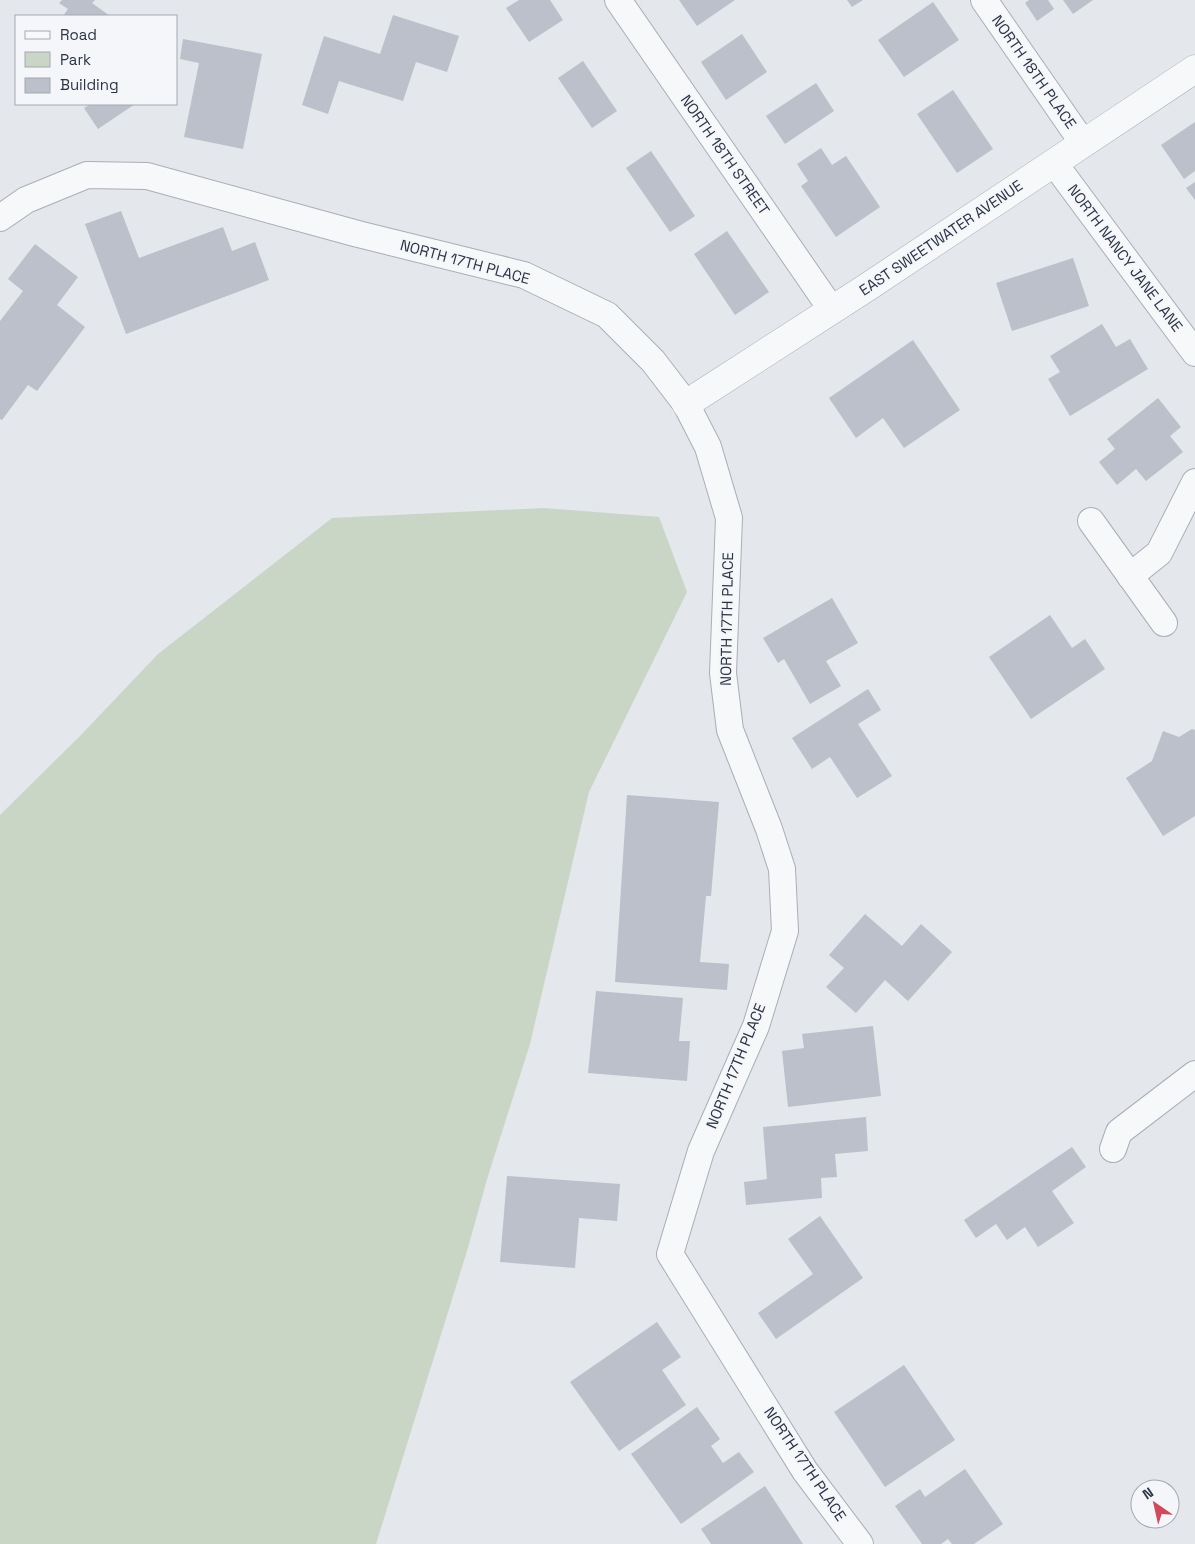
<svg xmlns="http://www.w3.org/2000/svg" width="1195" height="1544" viewBox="0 0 1195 1544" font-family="'Space Grotesk',sans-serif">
  <rect width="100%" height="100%" fill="#e4e7ec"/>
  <polygon fill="#c9d6c5" points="544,508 659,517 687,592 589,792 530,1044 488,1176 467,1251 376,1544 0,1544 0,815 80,736 158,654 332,518"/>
  <g fill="#bbc0ca">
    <polygon points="62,0 95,0 92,3 110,16 63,16 68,9 59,3"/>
    <polygon points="519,0 550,0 563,20 529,42 506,8"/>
    <polygon points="679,0 735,0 697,26"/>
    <polygon points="847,0 863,0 852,7"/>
    <polygon points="1029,0 1048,0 1054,9 1037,21 1025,3"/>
    <polygon points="1063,0 1093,0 1073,14"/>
    <polygon points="933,2 959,40 904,77 878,40"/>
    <polygon points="393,15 459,36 447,72 416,62 403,101 339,81 328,114 302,105 324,36 380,54"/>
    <polygon points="742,34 767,72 726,100 701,62"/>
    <polygon points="183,39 262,54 243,149 184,137 199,63 180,59"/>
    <polygon points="583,61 617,111 592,128 558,78"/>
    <polygon points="816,83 834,111 785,144 766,116"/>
    <polygon points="953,90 993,149 957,173 917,114"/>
    <polygon points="91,104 135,104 98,129 84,108"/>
    <polygon points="1195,122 1195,171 1184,179 1161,145"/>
    <polygon points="821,148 832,165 846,156 880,207 836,237 801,186 808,181 797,164"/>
    <polygon points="651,151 695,216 670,232 626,168"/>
    <polygon points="1195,182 1195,200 1186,188"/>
    <polygon points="121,211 139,258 223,227 232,251 255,242 269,280 126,334 85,224"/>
    <polygon points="727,231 769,292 735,315 694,254"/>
    <polygon points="35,244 78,277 57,305 85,327 37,391 28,385 2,420 0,419 0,321 23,291 8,279"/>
    <polygon points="1073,258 1089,306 1012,331 996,283"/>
    <polygon points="1102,324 1116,347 1130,339 1148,369 1070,416 1048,379 1060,372 1050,356"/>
    <polygon points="913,340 960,410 904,448 883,418 856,438 829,398"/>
    <polygon points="1158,398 1181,427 1170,436 1183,452 1146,481 1136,469 1117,485 1099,462 1115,449 1107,439"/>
    <polygon points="832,598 858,643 826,661 841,686 810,704 784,659 778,663 763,638"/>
    <polygon points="1050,615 1072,648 1085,639 1105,669 1031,719 989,657"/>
    <polygon points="868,689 881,710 858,724 892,776 857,798 830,757 812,769 792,738"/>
    <polygon points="1192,729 1195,730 1195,816 1163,836 1126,778 1152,761 1163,731 1179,737"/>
    <polygon points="627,795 719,802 711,896 706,896 700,962 729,964 727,990 615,982"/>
    <polygon points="865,914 902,946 921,924 952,952 908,1001 885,980 856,1013 826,987 844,968 829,955"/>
    <polygon points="596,991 683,998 679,1041 690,1041 687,1081 588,1073"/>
    <polygon points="873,1026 881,1096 788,1107 782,1051 804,1048 802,1034"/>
    <polygon points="866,1117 868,1151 835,1154 837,1177 821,1178 822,1198 746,1205 744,1182 767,1179 763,1127"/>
    <polygon points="1072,1147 1086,1167 1052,1191 1074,1223 1038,1247 1025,1227 1007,1240 996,1224 976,1238 964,1220"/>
    <polygon points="507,1176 620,1184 617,1221 579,1218 575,1268 500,1262"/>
    <polygon points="820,1216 863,1278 776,1339 758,1313 813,1274 788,1239"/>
    <polygon points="657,1322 681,1357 662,1370 686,1405 619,1451 570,1382"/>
    <polygon points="904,1365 955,1440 885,1487 834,1412"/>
    <polygon points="697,1407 720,1439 711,1446 723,1463 739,1452 754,1472 681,1524 631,1454"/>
    <polygon points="965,1469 1003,1524 974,1544 952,1544 948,1539 941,1544 922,1544 895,1506 920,1489 925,1497"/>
    <polygon points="765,1486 803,1544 711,1544 701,1529"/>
  </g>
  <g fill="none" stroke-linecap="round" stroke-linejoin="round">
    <defs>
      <g id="minor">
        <polyline points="618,0 832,310"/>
        <polyline points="984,0 1083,143"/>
        <polyline points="1054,163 1195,353"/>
        <polyline points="0,218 26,200 87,175 147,176 358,234 524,275 607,315 653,361 686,404 708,447 729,518 723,673 730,730 769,829 782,869 785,931 756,1026 701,1151 670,1254 805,1471 860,1544"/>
        <polyline points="1091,521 1164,623"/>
        <polyline points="1130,576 1159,553 1195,482"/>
        <polyline points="1113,1149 1119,1132 1195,1074"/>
      </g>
      <polyline id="tertiary" points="686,404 866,288 1195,69"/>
    </defs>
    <use href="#minor" stroke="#a9aeb7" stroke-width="28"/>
    <use href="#tertiary" stroke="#a9aeb7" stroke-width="29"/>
    <use href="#minor" stroke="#f7f8fa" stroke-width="26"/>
    <use href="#tertiary" stroke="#f7f8fa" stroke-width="28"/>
  </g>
  <g text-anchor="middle" stroke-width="4" stroke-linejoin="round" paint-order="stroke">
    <g font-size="15" fill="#2b3445" stroke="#f4f6f9">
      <text transform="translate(1034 72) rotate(55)" y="5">NORTH 18TH PLACE</text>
      <text transform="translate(725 155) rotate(55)" y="5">NORTH 18TH STREET</text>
      <text transform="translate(941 238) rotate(-34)" y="5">EAST SWEETWATER AVENUE</text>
      <text transform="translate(1125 258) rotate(53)" y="5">NORTH NANCY JANE LANE</text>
      <text transform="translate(465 262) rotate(15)" y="5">NORTH 17TH PLACE</text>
      <text transform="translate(727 619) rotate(-89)" y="5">NORTH 17TH PLACE</text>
      <text transform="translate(736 1066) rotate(-68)" y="5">NORTH 17TH PLACE</text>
      <text transform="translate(805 1464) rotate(56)" y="5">NORTH 17TH PLACE</text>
    </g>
  </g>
  <rect x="15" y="15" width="162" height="90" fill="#f4f6f9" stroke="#a4a8b1"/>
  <rect x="25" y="31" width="25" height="8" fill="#f7f8fa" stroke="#a4a8b1"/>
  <text x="60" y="40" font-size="15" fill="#2b3445">Road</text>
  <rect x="25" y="52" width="25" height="15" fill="#c9d6c5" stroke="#a4a8b1"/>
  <text x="60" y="65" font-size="15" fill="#2b3445">Park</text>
  <rect x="25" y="78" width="25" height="15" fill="#bbc0ca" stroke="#a4a8b1"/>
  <text x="60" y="90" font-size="15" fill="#2b3445">Building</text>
  <g transform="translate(1155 1504) rotate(326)"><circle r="24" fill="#f4f6f9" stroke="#a4a8b1"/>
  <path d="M0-4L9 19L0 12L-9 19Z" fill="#d1495b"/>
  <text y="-8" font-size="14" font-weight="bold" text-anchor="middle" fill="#2b3445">N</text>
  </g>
</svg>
